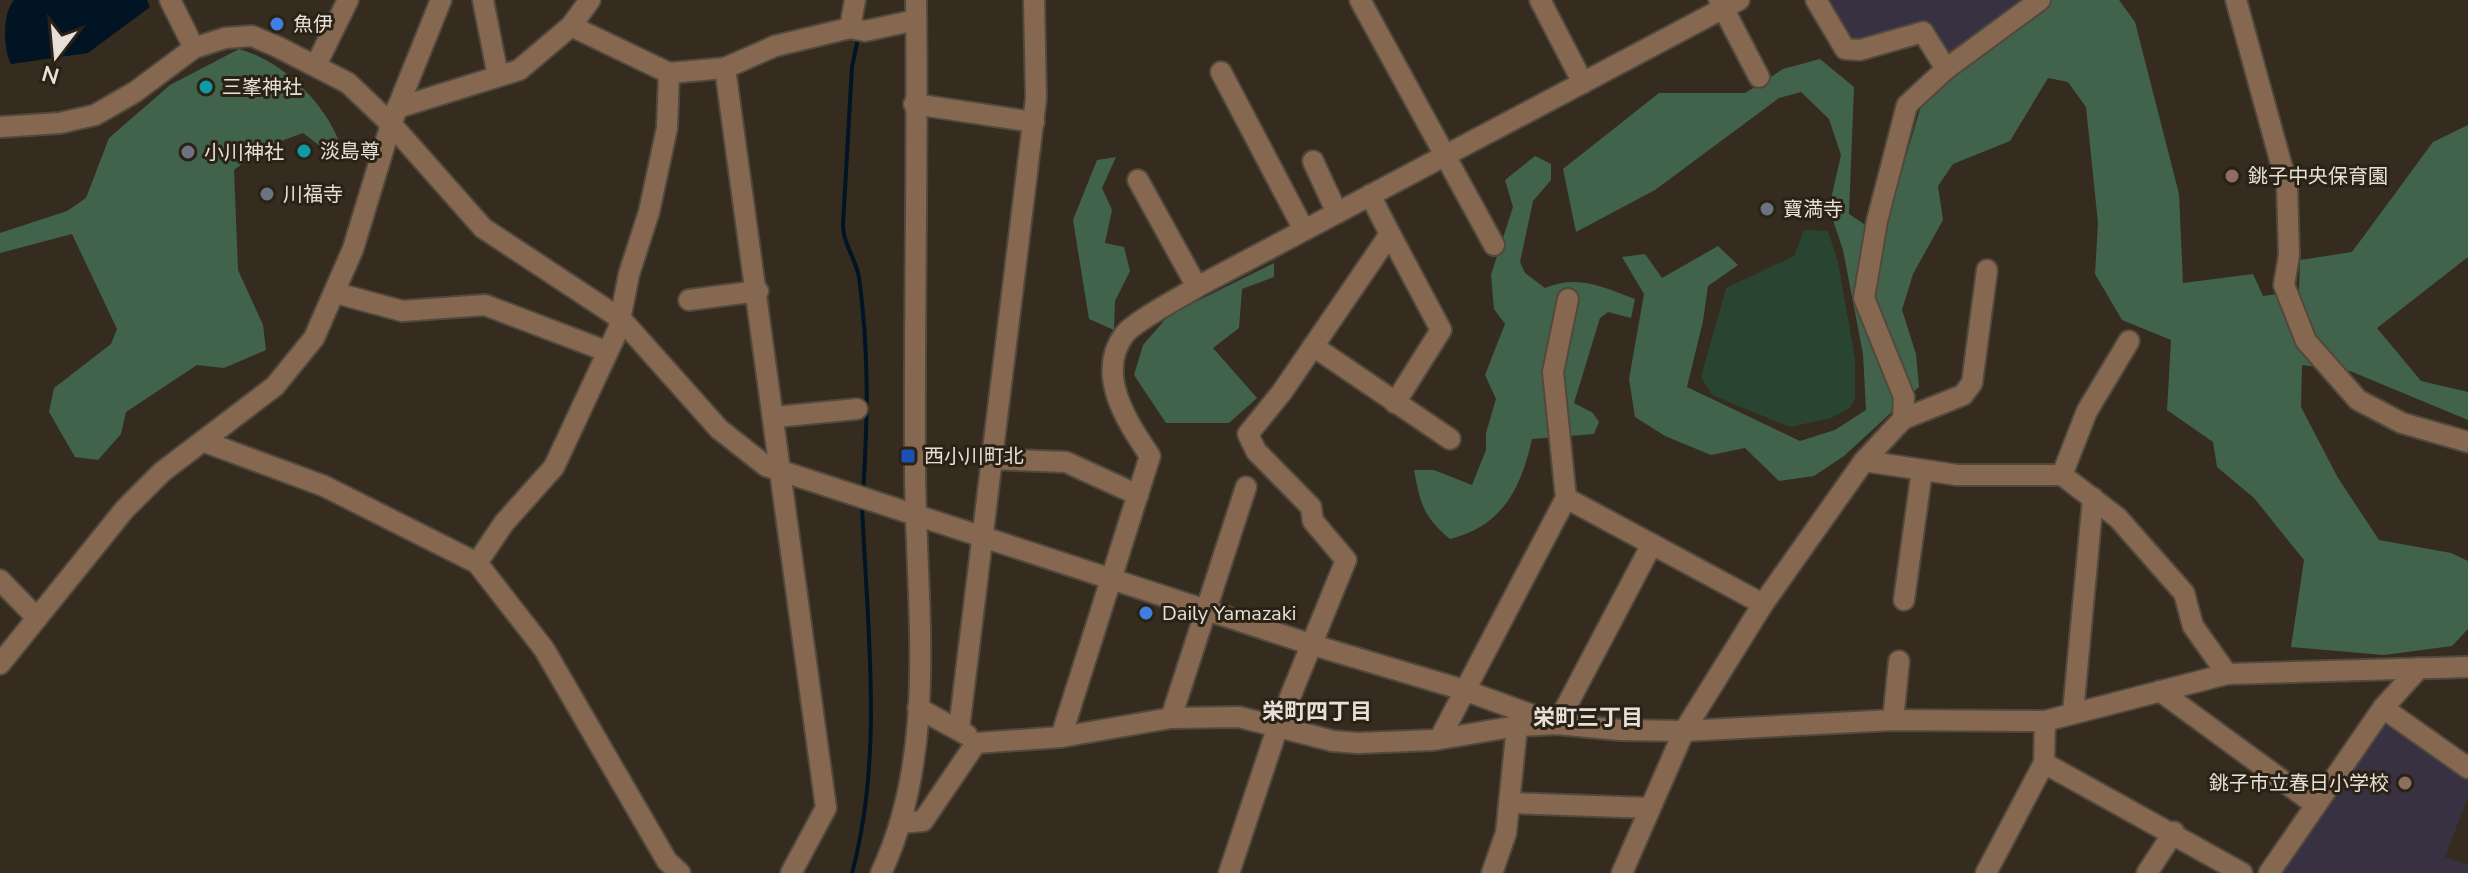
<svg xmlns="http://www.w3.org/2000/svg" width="2468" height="873" viewBox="0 0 2468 873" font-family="'Nunito Sans','Noto Sans JP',sans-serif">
  <rect width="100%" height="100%" fill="#352c1f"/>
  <g fill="#383142">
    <polygon points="1822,0 2031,0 1949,59 1926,25 1862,45 1846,42"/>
    <polygon points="2390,716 2468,770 2468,797 2445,857 2468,865 2468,873 2277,873"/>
  </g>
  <polygon fill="#2a4432" points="1804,230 1828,231 1838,262 1855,359 1855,399 1850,408 1831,418 1790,427 1712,395 1701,377 1726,288 1794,256"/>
  <g fill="#42634b">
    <polygon points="2051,0 2119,0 2135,22 2179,194 2183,283 2253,274 2263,296 2299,291 2300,260 2352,252 2433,142 2468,125 2468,257 2377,328 2421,381 2468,392 2468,420 2350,371 2302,365 2301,407 2338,478 2379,540 2451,553 2468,561 2468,629 2452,646 2384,655 2291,647 2304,560 2254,498 2217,467 2213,442 2167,410 2171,340 2122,320 2095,274 2098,223 2086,107 2068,82 2048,78 2010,141 1953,164 1938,186 1943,220 1913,274 1902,310 1916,354 1919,387 1844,456 1814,476 1779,481 1745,448 1711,455 1665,436 1635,417 1629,379 1644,294 1622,257 1645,254 1662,278 1718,246 1738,265 1708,286 1703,321 1687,387 1800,441 1835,430 1866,410 1863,354 1843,250 1829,208 1841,155 1829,119 1801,92 1779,98 1655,190 1576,232 1563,169 1659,93 1745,93 1783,69 1820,59 1854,87 1849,214 1864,224 1887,220 1923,99"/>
    <path d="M239 49C282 61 322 100 339 141L328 152 303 133 262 148 234 170 238 270 263 325 266 350 224 368 197 365 126 412 121 434 98 460 75 457 49 412 54 388 111 344 117 329 72 234 0 253V233L67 211 86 198 109 138 170 85Z"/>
    <path d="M1535 156 1551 164V180L1533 201 1520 262 1525 273 1545 288C1577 274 1604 287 1635 299L1631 318 1608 312 1600 318 1574 403 1593 413 1599 422 1594 434 1532 439C1521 489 1502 526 1450 539 1423 517 1420 502 1414 470H1434L1472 485 1486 450V433L1496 399 1485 375 1505 324 1494 309 1491 275 1513 207 1505 180Z"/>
    <polygon points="1116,157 1102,188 1112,210 1105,243 1124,247 1130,271 1115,301 1114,330 1089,319 1073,220 1097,160"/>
    <polygon points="1274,263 1274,277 1242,289 1239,328 1213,348 1257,398 1229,423 1166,423 1134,375 1143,345 1169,315"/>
  </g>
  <path fill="#001423" d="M14 0H147L150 7 88 53 11 64C3 49 2 14 14 0Z"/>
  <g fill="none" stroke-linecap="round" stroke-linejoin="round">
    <g stroke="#001423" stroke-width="4">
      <path d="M858 38 852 67 843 225C843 244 856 259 859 277 869 351 868 419 863 492"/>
      <path d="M852 873C884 755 867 627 862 505"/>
    </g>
    <defs>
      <g id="minor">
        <polyline points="170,0 194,48"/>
        <polyline points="483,0 498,76"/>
        <polyline points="1360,0 1494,245"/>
        <polyline points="1540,0 1583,83"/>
        <polyline points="1719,0 1759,77"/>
        <polyline points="1816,0 1845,49 1860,50 1923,32 1946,69"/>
        <polyline points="2236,0 2287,185 2289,255 2284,285 2306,341 2358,400 2402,423 2468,442"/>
        <polyline points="571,26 590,0"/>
        <polyline points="850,28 855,0"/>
        <polyline points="316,65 348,0"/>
        <polyline points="725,68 826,808 791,873"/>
        <polyline points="1221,72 1304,230"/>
        <polyline points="914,104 1034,122"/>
        <polyline points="397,108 519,70 571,26 669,73 725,68 775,46 850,28 865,31 916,20"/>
        <polyline points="0,127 60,123 95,115 135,92 194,48 225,38 252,36 278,47 348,83 391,124 483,228 621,319 719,429 766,466 1313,645 1464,690 1557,724"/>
        <polyline points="1313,161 1337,213"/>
        <polyline points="1138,180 1197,287"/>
        <polyline points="1390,234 1441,330 1395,403"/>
        <polyline points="336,293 402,311 485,305 606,351"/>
        <polyline points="689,300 758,291"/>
        <polyline points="1313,346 1450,439"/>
        <polyline points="775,417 857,409"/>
        <polyline points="1903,419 1963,395 1972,383 1987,270"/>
        <polyline points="205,442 324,486 477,563 544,649 667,861 680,873"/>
        <polyline points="992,459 1066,462 1138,495"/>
        <polyline points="1864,461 1957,475 2062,475 2118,518 2184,593 2193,626 2227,674"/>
        <polyline points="2062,475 2087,411 2129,341"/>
        <polyline points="1566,498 1763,604"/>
        <polyline points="477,563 504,523 554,467 618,330 629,274 649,212 667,128 669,73"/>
        <polyline points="0,580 37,618"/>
        <polyline points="1904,600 1922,470"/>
        <polyline points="0,664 125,509 162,472 275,386 314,338 353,249 391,124 441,0"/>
        <polyline points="2160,691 2316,805"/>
        <polyline points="918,708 967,735"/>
        <polyline points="2383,708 2468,768"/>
        <polyline points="2073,713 2093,498"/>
        <polyline points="1171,718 1246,487"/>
        <polyline points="1893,720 1899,661"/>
        <polyline points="1557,724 1652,544"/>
        <polyline points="959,729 1036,98 1034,0"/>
        <path d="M1061 737 1150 456C1128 423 1095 375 1124 335 1133 322 1181 297 1197 287L1739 0"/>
        <polyline points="1440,738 1566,498 1553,372 1568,299"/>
        <polyline points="2044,763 2242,873"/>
        <polyline points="1511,803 1650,808"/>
        <polyline points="900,823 923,821 976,743 1061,737 1171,718 1239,717 1333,741 1358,743 1434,740 1517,726 1557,724 1620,730 1684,731 1893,720 2045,721 2227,674 2468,667"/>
        <path d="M881 873C940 748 915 600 915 466 914 311 918 155 916 0"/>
        <polyline points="1229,873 1277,729 1346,560 1313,521 1311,507 1256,451 1248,434 1282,392 1390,234 1370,195"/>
        <polyline points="1492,873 1506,833 1517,726"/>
        <polyline points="1622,873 1684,731 1763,604 1864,461 1903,419 1904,397 1864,298 1877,221 1907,105 1946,69 2040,0"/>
        <polyline points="1986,873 2044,763 2045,721"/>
        <polyline points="2147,873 2174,832"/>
        <polyline points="2269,873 2383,708 2419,668"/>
      </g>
    </defs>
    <use href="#minor" stroke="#51493d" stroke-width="24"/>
    <use href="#minor" stroke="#866851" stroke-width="20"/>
  </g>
  <g fill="#3f7fe0" stroke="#2b2216" stroke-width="3">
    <circle cx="277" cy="24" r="8"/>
    <circle cx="1146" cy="613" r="8"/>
  </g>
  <g fill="#0f9aa8" stroke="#2b2216" stroke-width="3">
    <circle cx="206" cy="87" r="8"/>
    <circle cx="304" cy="151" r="8"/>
  </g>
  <g fill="#6b7280" stroke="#2b2216" stroke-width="3">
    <circle cx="188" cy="152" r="8"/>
    <circle cx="267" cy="194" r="8"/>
    <circle cx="1767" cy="209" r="8"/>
  </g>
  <g fill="#8d6e63" stroke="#2b2216" stroke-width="3">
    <circle cx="2232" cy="176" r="8"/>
    <circle cx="2405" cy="783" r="8"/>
  </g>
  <rect fill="#1a4fb4" stroke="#2b2216" stroke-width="3" x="900" y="448" width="16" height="16" rx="4"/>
  <g text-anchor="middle" stroke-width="6" stroke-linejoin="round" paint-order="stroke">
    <g font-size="20" fill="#e6e0d8" stroke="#2b2216" text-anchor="start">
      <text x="293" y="31">魚伊</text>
      <text x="222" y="94">三峯神社</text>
      <text x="320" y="158">淡島尊</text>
      <text x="204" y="159">小川神社</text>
      <text x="2248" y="183">銚子中央保育園</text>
      <text x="283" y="201">川福寺</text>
      <text x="1783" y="216">寶満寺</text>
      <text x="924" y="463">西小川町北</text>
      <text x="1162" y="620">Daily Yamazaki</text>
      <text x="2389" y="790" text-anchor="end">銚子市立春日小学校</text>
    </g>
    <g font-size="22" font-weight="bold" fill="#e6e0d8" stroke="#2b2216">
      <text x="1317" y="719">栄町四丁目</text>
      <text x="1588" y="725">栄町三丁目</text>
    </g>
  </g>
  <g transform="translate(56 56) rotate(196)" stroke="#2b2216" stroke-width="6" paint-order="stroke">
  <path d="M0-6L14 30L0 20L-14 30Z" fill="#e6e0d8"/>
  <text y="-12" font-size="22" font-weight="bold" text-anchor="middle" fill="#e6e0d8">N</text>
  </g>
</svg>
